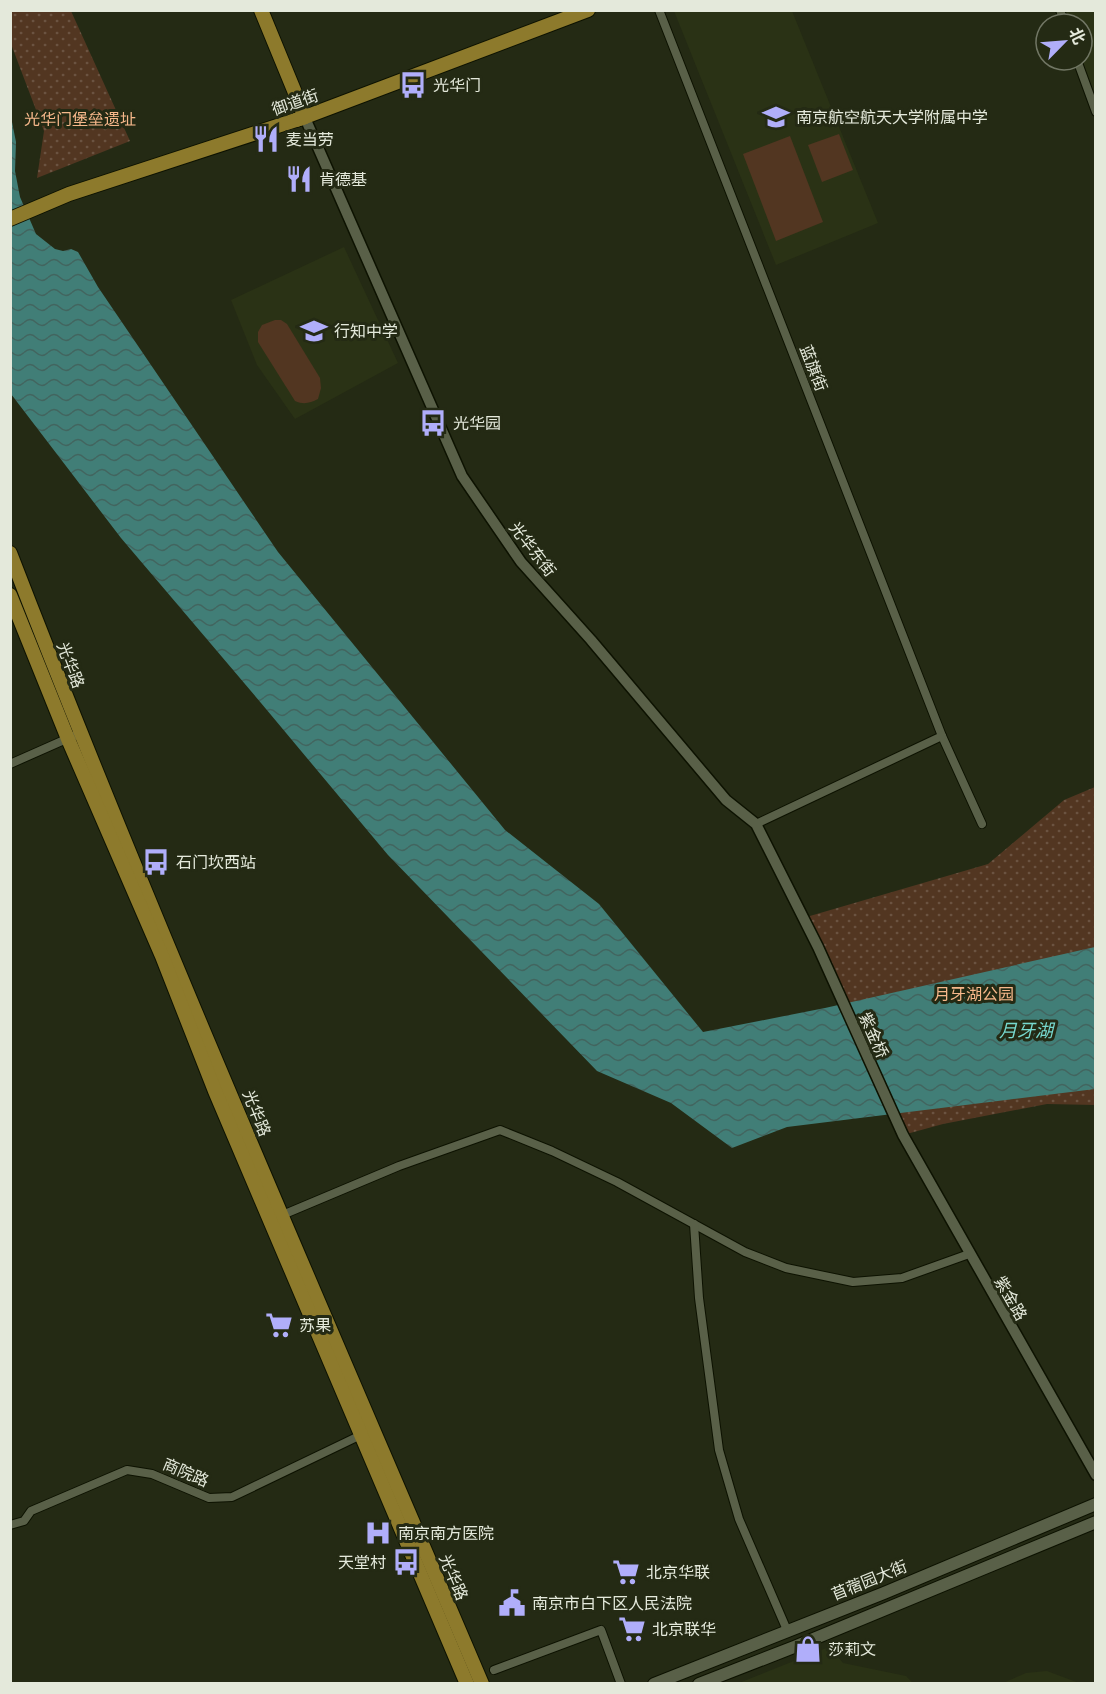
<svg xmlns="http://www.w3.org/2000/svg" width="1106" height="1694" viewBox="0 0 1106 1694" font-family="Roboto,'Noto Sans SC',sans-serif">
  <defs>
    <pattern id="park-dots" width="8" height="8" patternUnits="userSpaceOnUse" patternTransform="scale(1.5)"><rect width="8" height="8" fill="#523621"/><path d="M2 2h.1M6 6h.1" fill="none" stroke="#6b5341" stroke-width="1.8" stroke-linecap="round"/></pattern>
    <pattern id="water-waves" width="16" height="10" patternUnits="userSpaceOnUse" patternTransform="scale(1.5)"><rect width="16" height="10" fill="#417e77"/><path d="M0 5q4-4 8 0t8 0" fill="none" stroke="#42655f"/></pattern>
  </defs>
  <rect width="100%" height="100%" fill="#242a14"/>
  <g fill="#2a3215">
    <polygon points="674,11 792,11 878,223 776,265"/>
    <polygon points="1063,11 1095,11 1095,106 1080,60 1082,60 1082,24 1067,24"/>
    <polygon points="344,247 398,363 295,419 257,365 231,300"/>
    <polygon points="829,1647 843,1663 906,1676 913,1683 739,1683"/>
    <polygon points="1047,1671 1079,1683 1003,1683 1026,1673"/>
  </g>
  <g fill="url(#park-dots)">
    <polygon points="11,10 71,11 130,141 37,178 44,131 11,44"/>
    <polygon points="1095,787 1095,1105 1047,1104 943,1124 903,1135 803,918 988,864 1064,800"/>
  </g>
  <g fill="#523621">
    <polygon points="839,134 853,170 822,182 808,145"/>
    <polygon points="790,136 823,222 776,241 743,154"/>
    <path d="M275 320H281L287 324 320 378 321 388 318 399C310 403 304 405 295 401L258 342V332L262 325Z"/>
  </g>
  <polygon fill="url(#water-waves)" points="10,112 16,142 15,171 20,197 36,234 55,249 63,251 71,249 78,252 98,287 278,552 505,830 599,904 703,1032 825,1008 1095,947 1095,1089 787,1127 732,1148 671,1103 597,1071 388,855 261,703 121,538 11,394"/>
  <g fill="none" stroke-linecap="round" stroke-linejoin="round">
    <defs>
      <g id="minor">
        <polyline points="659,10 942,736 982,824"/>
        <polyline points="1060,10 1065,24"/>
        <polyline points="1077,60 1096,112"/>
        <polyline points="10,764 80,733"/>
        <polyline points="756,824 942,736"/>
        <polyline points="280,1216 399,1166 500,1130 552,1151 617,1182 745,1252 786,1268 853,1282 902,1278 969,1254"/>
        <polyline points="694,1224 699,1298 719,1450 739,1519 787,1630"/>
        <polyline points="10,1525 24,1521 31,1511 127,1470 152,1474 209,1498 232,1497 361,1435"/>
        <polyline points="494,1670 601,1630 621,1684"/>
      </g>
      <polyline id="tertiary" points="302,111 462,476 521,562 591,640 726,800 756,824 818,947 903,1135 1096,1475"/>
      <g id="secondary">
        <polyline points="654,1684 884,1593 1096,1504"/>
        <polyline points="699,1684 794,1647 1096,1522"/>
      </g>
      <g id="primary">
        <polyline points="261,10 305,117 296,120"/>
        <polyline points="10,219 69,194 305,117 588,10"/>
        <path d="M10 553C157 934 322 1308 482 1684"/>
        <polyline points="10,595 68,739 162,956 215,1091 467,1684"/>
      </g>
    </defs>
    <use href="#minor" stroke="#0d1201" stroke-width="10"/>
    <use href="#tertiary" stroke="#0d1201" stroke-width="13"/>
    <use href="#secondary" stroke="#0d1201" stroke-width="14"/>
    <use href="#primary" stroke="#0d1201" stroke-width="16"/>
    <use href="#minor" stroke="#596048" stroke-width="8"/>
    <use href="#tertiary" stroke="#596048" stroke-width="10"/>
    <use href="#secondary" stroke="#596048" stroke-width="12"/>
    <use href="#primary" stroke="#8d7a2c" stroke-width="14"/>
  </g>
  <defs>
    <symbol id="bus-bare" viewBox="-9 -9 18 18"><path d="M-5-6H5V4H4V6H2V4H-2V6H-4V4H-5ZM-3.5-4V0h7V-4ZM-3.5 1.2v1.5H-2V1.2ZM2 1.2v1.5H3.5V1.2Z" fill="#b0aefa" stroke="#242a14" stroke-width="2.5" paint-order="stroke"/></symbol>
    <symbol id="school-bare" viewBox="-9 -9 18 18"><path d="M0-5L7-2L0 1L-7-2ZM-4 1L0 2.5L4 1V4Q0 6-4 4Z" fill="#b0aefa" stroke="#242a14" stroke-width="2.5" paint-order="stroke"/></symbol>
    <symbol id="restaurant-bare" viewBox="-9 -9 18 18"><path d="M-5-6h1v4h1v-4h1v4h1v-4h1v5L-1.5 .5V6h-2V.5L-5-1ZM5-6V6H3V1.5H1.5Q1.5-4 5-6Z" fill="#b0aefa" stroke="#242a14" stroke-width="2.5" paint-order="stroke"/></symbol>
    <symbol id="supermarket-bare" viewBox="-9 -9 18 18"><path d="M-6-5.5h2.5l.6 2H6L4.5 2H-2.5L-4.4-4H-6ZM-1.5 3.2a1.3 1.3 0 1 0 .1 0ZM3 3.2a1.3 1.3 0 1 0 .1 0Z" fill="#b0aefa" stroke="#242a14" stroke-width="2.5" paint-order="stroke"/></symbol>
    <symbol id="hospital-bare" viewBox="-9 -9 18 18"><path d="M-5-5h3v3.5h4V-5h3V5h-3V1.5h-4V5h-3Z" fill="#b0aefa" stroke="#242a14" stroke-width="2.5" paint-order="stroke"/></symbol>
    <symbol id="civic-bare" viewBox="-9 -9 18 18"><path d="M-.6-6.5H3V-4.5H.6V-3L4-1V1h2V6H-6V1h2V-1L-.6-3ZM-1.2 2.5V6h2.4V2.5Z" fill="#b0aefa" stroke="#242a14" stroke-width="2.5" paint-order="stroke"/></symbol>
    <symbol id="shop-bare" viewBox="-9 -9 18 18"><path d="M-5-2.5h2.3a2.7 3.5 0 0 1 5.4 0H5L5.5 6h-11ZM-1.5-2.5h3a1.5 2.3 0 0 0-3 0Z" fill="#b0aefa" stroke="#242a14" stroke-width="2.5" paint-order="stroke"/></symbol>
  </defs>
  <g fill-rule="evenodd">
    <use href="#bus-bare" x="394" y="66" width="38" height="38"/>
    <use href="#school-bare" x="757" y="98" width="38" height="38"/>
    <use href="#restaurant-bare" x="247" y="120" width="38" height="38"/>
    <use href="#restaurant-bare" x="280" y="160" width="38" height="38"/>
    <use href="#school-bare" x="295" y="312" width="38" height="38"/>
    <use href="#bus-bare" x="414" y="404" width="38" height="38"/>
    <use href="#bus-bare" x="137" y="843" width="38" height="38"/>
    <use href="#supermarket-bare" x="260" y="1306" width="38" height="38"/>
    <use href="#hospital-bare" x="359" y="1514" width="38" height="38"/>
    <use href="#bus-bare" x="387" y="1543" width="38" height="38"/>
    <use href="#supermarket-bare" x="607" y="1553" width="38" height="38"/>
    <use href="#civic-bare" x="493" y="1584" width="38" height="38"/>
    <use href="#supermarket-bare" x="613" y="1610" width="38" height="38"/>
    <use href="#shop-bare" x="789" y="1630" width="38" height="38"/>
  </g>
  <g text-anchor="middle" stroke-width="6" stroke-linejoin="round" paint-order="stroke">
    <g font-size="16" fill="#e4e9db" stroke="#242a14" text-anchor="start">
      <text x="433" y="91">光华门</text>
      <text x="796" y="123">南京航空航天大学附属中学</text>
      <text x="286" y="145">麦当劳</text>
      <text x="319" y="185">肯德基</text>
      <text x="334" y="337">行知中学</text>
      <text x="453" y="429">光华园</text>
      <text x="176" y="868">石门坎西站</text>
      <text x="299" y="1331">苏果</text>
      <text x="398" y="1539">南京南方医院</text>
      <text x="386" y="1568" text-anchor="end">天堂村</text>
      <text x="646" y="1578">北京华联</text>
      <text x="532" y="1609">南京市白下区人民法院</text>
      <text x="652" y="1635">北京联华</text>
      <text x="828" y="1655">莎莉文</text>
    </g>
    <g font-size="16" fill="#e4e9db" stroke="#242a14">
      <text transform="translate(295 102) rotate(-19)" y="6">御道街</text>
      <text transform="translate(814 368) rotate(69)" y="6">蓝旗街</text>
      <text transform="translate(533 549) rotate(52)" y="6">光华东街</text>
      <text transform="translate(71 665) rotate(69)" y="6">光华路</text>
      <text transform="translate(874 1035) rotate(66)" y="6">紫金桥</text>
      <text transform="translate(257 1113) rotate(68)" y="6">光华路</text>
      <text transform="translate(1011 1298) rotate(60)" y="6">紫金路</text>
      <text transform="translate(186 1472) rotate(23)" y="6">商院路</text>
      <text transform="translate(454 1577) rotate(67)" y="6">光华路</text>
      <text transform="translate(869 1580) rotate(-22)" y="6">苜蓿园大街</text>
    </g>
    <g font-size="16" fill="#f7b88b" stroke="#242a14">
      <text x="80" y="125">光华门堡垒遗址</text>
      <text x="974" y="1000">月牙湖公园</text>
    </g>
    <g font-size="18" font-style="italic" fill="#77d9cf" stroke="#242a14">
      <text x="1026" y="1037">月牙湖</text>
    </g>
  </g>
  <rect width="1106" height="1694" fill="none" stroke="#e4e9db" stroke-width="24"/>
  <g transform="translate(1064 42) rotate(65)"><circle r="28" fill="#242a14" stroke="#717664" stroke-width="1.5"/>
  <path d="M0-4.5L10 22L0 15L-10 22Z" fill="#b0aefa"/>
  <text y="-9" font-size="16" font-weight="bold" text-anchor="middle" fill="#e4e9db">北</text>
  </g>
</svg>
